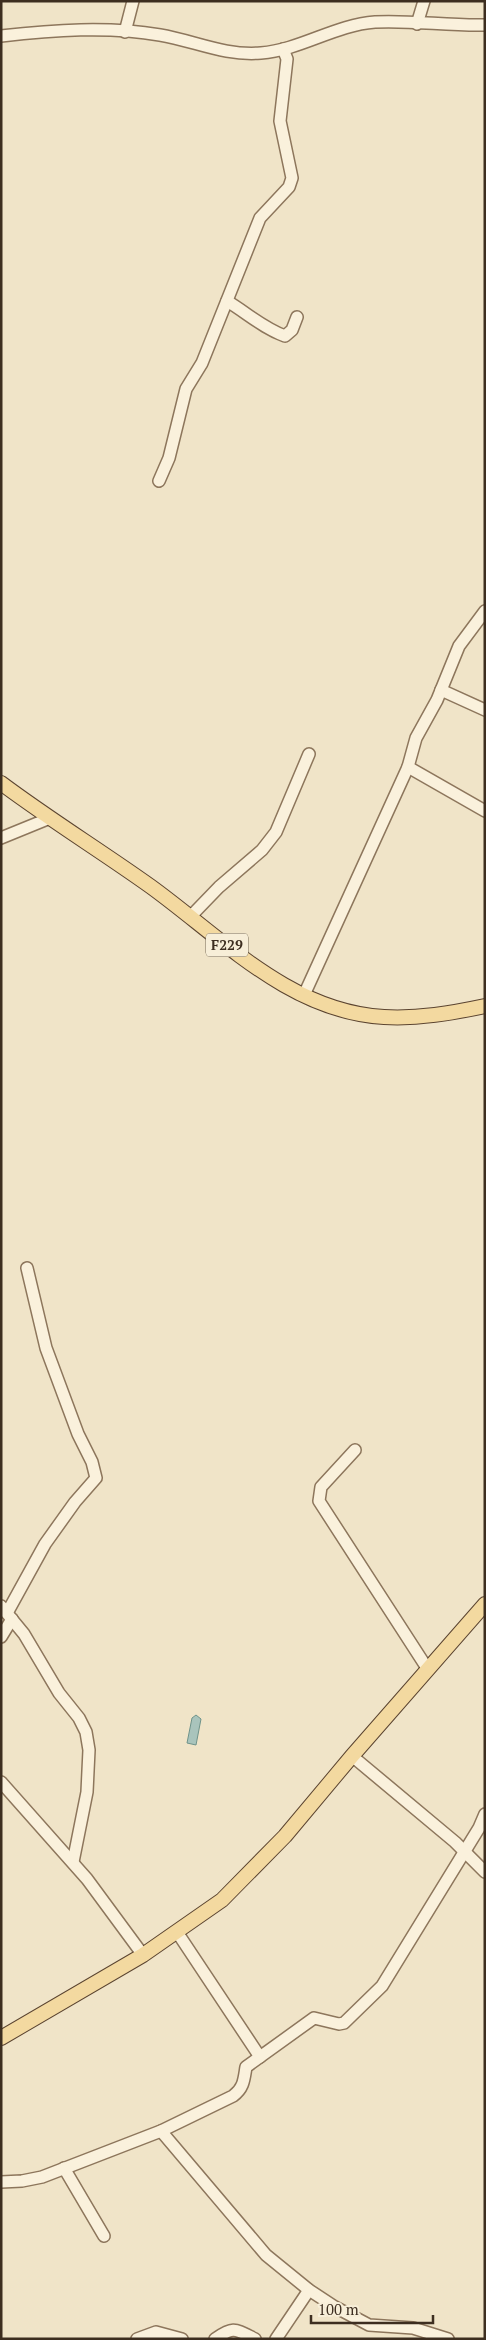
<svg xmlns="http://www.w3.org/2000/svg" width="486" height="2340" viewBox="0 0 486 2340" font-family="'PT Serif',serif">
  <rect width="100%" height="100%" fill="#f0e4c8"/>
  <polygon fill="#a9c4bc" stroke="#6f938a" points="196,1715 201,1719 196,1745 187,1743 192,1718"/>
  <g fill="none" stroke-linecap="round" stroke-linejoin="round">
    <defs>
      <g id="minor">
        <polyline points="417,24 424,1"/>
        <polyline points="125,32 133,1"/>
        <path d="M1 36C53 30 108 26 160 35 195 41 224 56 261 53 300 50 335 25 375 22 411 20 448 26 485 25"/>
        <path d="M227 301C247 313 263 328 285 336L292 330 297 317"/>
        <polyline points="159,481 169,458 186,389 202,363 260,218 289,187 292,178 280,121 287,59 283,49"/>
        <polyline points="441,690 485,710"/>
        <polyline points="408,767 485,811"/>
        <polyline points="1,838 50,818"/>
        <polyline points="191,916 219,887 262,850 276,832 309,754"/>
        <polyline points="304,995 408,767 416,738 437,700 459,646 485,611"/>
        <polyline points="355,1450 321,1487 319,1501 427,1668"/>
        <polyline points="1,1606 24,1634 59,1693 79,1718 86,1732 89,1750 87,1792 73,1862"/>
        <polyline points="7,1613 45,1544 75,1502 96,1478 92,1462 78,1434 46,1348 27,1268"/>
        <polyline points="1,1637 12,1619"/>
        <polyline points="352,1756 455,1842 485,1872"/>
        <polyline points="1,1782 87,1879 143,1955"/>
        <polyline points="177,1932 260,2057"/>
        <polyline points="161,2131 266,2255 309,2290 335,2307 369,2325 413,2328 448,2339"/>
        <polyline points="64,2168 104,2236"/>
        <path d="M1 2182 22 2181 42 2177 161 2131 233 2096C244 2088 244 2079 246 2067L314 2018 339 2024 344 2023 382 1986 479 1828 485 1814"/>
        <polyline points="137,2339 156,2332 182,2339"/>
        <path d="M215 2339C234 2326 235 2329 255 2339"/>
        <polyline points="276,2339 309,2290"/>
      </g>
      <g id="major">
        <path d="M1 783C49 819 101 851 150 886 222 938 290 1012 384 1017 418 1019 452 1013 485 1006"/>
        <polyline points="1,2038 143,1955 222,1900 285,1836 352,1756 485,1604"/>
      </g>
    </defs>
    <use href="#minor" stroke="#8d765c" stroke-width="14"/>
    <use href="#major" stroke="#5b4430" stroke-width="16"/>
    <use href="#minor" stroke="#faf1dc" stroke-width="11"/>
    <use href="#major" stroke="#f3d9a0" stroke-width="14"/>
  </g>
  <g text-anchor="middle" stroke-width="4.5" stroke-linejoin="round" paint-order="stroke">
    <rect fill="#f7eed8" stroke="#756857" stroke-width="1" x="206" y="933.5" width="42" height="23" rx="4"/>
    <g font-size="14" font-weight="bold" fill="#3d2e20">
      <text x="227" y="950">F229</text>
    </g>
  </g>
  <rect width="486" height="2340" fill="none" stroke="#3d2e20" stroke-width="5"/>
  <path d="M311 2315v8h122v-8" fill="none" stroke="#3d2e20" stroke-width="2.5"/>
  <text x="318" y="2315" font-size="15" fill="#3d2e20" stroke="#f7eed8" stroke-width="4" paint-order="stroke">100 m</text>
</svg>
